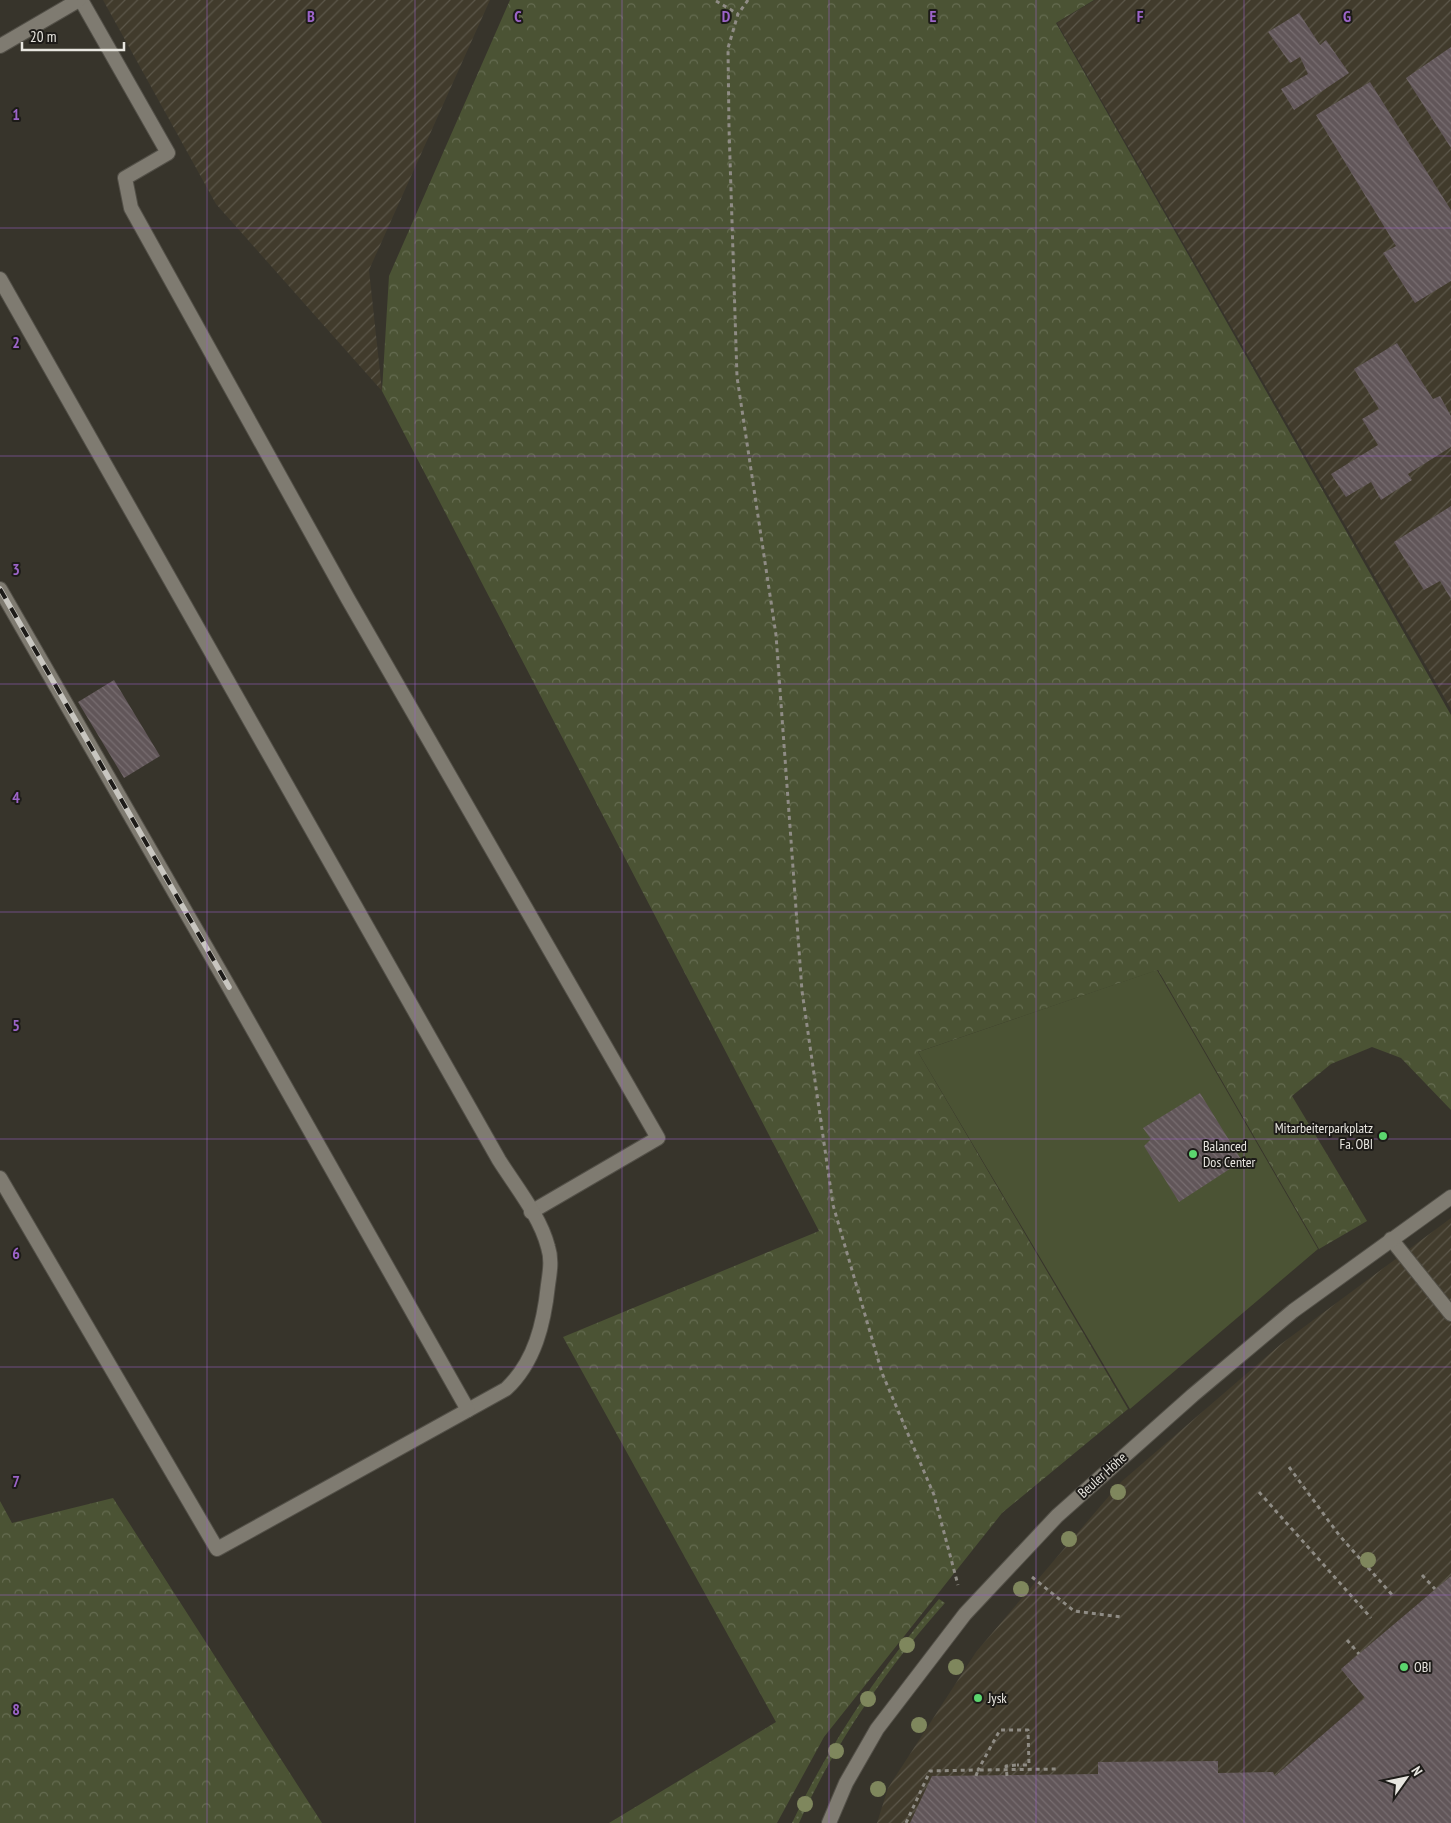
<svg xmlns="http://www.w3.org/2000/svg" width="1451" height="1823" viewBox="0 0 1451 1823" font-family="'PT Sans Narrow',sans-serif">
  <defs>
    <pattern id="industrial-furrows" width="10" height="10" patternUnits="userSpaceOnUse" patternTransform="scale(1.25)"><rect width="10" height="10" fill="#413b2c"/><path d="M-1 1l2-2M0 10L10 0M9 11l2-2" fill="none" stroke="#5c574a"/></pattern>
    <pattern id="grass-dots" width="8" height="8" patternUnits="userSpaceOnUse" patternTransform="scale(1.25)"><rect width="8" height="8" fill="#4b5334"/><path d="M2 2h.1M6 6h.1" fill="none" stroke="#656c51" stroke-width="1.8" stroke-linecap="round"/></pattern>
    <pattern id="forest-crowns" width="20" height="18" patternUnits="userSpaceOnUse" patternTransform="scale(1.25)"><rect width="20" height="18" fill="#4b5334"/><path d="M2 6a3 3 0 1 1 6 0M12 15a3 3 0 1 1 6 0" fill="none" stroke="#656c51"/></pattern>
    <pattern id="building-back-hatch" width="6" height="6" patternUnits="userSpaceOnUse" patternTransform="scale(1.25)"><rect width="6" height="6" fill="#615659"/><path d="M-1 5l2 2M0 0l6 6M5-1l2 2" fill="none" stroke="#786e71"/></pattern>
  </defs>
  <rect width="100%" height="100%" fill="#37342b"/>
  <g fill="url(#industrial-furrows)">
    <polygon points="103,0 490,0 369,270 382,391 216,204"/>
    <polygon points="1095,0 1451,0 1451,709 1057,23"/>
    <polygon points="1451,1218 1451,1823 877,1823 888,1788 976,1652 1121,1482 1281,1344"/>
  </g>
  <path fill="url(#grass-dots)" d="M939 1599 945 1603C887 1668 835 1743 799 1823H792C830 1742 882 1667 939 1599Z"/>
  <g fill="url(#forest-crowns)">
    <polygon points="510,0 1094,0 1056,23 1451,715 1451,1110 1401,1058 1372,1047 1331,1064 1292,1096 1367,1221 1319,1249 1158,970 918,1052 1128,1409 1002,1513 824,1737 777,1823 609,1823 776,1722 563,1337 819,1231 382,391 389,276"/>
    <polygon points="113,1498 322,1823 0,1823 0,1501 12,1523"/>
  </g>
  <polygon fill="#4b5334" points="1157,970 1318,1249 1130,1409 918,1052"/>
  <g fill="url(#building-back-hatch)">
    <polygon points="1299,13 1320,45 1326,40 1349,73 1294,110 1281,89 1308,74 1300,57 1290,63 1268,32"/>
    <polygon points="1451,47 1451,148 1406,78"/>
    <polygon points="1370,82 1451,210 1451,281 1415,303 1383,253 1396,246 1316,115"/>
    <polygon points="1397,343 1433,399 1440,396 1451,416 1451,447 1408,474 1412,480 1381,500 1371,482 1346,497 1331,474 1378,445 1362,419 1379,409 1354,369"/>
    <polygon points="1451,506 1451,599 1440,581 1424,590 1394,542"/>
    <polygon points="114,680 160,756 124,778 78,702"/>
    <polygon points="1200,1093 1242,1161 1179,1202 1144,1146 1151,1139 1143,1128"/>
    <polygon points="1451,1576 1451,1823 910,1823 932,1776 1098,1774 1098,1762 1218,1761 1218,1773 1273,1772 1275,1776 1365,1698 1341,1669"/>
  </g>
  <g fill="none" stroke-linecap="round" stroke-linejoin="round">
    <defs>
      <g id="service">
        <polyline points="81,0 168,153 125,178 131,208 348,599 658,1138 531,1212"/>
        <polyline points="0,46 79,0"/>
        <path d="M0 279 499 1160C516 1187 540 1216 548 1247 552 1259 550 1272 548 1285 544 1323 535 1362 506 1389L217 1549 0 1178"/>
        <polyline points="0,589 229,987 468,1410"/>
        <polyline points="1391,1239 1451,1314"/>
      </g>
      <polyline id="minor" points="829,1823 846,1783 877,1729 965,1614 1057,1516 1193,1395 1293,1311 1451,1197"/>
    </defs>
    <use href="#service" stroke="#535048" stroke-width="16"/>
    <use href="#minor" stroke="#535048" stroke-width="16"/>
    <g stroke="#8f8c85" stroke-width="3" stroke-dasharray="4 4" stroke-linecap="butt">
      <polyline points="748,0 738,14 728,48 729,128 737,377 776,635 802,991 833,1205 882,1373 934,1495 958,1585"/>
      <polyline points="716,1 738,14"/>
      <polyline points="1289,1467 1339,1535 1394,1597"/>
      <polyline points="1259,1492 1371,1618"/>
      <polyline points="1422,1575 1435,1589"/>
      <polyline points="1032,1577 1074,1611 1122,1617"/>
      <polyline points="1347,1640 1359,1654"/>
      <polyline points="976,1776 978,1770 1059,1769"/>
      <polyline points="906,1823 930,1771 978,1770 1000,1730 1028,1730 1029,1765 1017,1765"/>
    </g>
    <use href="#service" stroke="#7f7b71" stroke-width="14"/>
    <use href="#minor" stroke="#7f7b71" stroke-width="14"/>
    <defs>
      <polyline id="rail" points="0,589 229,987"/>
    </defs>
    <use href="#rail" stroke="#c8c6c0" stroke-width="5.5"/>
    <use href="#rail" stroke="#1d1b18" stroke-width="4" stroke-dasharray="11" stroke-linecap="butt"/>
    <polyline stroke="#8f8c85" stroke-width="3" stroke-dasharray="4 4" stroke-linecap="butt" points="1007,1776 1006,1766 1017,1765"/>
  </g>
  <g fill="#7f875d">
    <circle cx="1118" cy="1492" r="8"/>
    <circle cx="1069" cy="1539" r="8"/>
    <circle cx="1368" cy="1560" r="8"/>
    <circle cx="1021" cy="1589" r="8"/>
    <circle cx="907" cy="1645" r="8"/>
    <circle cx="956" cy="1667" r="8"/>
    <circle cx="868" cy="1699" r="8"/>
    <circle cx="919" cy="1725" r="8"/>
    <circle cx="836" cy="1751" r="8"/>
    <circle cx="878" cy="1789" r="8"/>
    <circle cx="805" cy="1804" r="8"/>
  </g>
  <path fill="none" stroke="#9c64c9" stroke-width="1" stroke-opacity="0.55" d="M207 0V1823M415 0V1823M622 0V1823M829 0V1823M1036 0V1823M1244 0V1823M0 228H1451M0 456H1451M0 684H1451M0 912H1451M0 1139H1451M0 1367H1451M0 1595H1451"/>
  <g fill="#5bd56e" stroke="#1d1b18" stroke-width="2">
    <circle cx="1383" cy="1136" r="5"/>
    <circle cx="1193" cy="1154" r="5"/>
    <circle cx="1404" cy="1667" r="5"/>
    <circle cx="978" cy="1698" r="5"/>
  </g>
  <g text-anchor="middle" stroke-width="4" stroke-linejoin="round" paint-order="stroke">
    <g font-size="14" fill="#e8e6e0" stroke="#1d1b18" text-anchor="start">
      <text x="1373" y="1133" text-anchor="end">Mitarbeiterparkplatz<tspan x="1373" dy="16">Fa. OBI</tspan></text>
      <text x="1203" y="1151">Balanced<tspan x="1203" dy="16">Dos Center</tspan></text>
      <text x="1414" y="1672">OBI</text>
      <text x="988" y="1703">Jysk</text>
    </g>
    <g font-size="14" fill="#e8e6e0" stroke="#1d1b18">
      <text transform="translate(1102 1475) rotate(-42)" y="5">Beuler Höhe</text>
    </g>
  </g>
  <g font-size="16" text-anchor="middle" font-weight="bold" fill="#9c64c9" stroke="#1d1b18" stroke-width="4" stroke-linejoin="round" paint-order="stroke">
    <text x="311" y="22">B</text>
    <text x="518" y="22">C</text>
    <text x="726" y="22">D</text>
    <text x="933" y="22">E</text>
    <text x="1140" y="22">F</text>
    <text x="1347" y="22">G</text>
    <text x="16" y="120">1</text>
    <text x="16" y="348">2</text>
    <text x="16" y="575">3</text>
    <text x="16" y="803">4</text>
    <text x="16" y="1031">5</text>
    <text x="16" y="1259">6</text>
    <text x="16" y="1487">7</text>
    <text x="16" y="1715">8</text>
  </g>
  <g transform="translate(1406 1778) rotate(57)" stroke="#1d1b18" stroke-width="4" paint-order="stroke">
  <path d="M0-4L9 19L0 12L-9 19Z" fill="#e8e6e0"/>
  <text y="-8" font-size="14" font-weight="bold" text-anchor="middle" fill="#e8e6e0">N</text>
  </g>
  <path d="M22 42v8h102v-8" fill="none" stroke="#e8e6e0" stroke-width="2.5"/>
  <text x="30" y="42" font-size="15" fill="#e8e6e0" stroke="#1d1b18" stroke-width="4" paint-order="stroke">20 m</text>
</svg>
